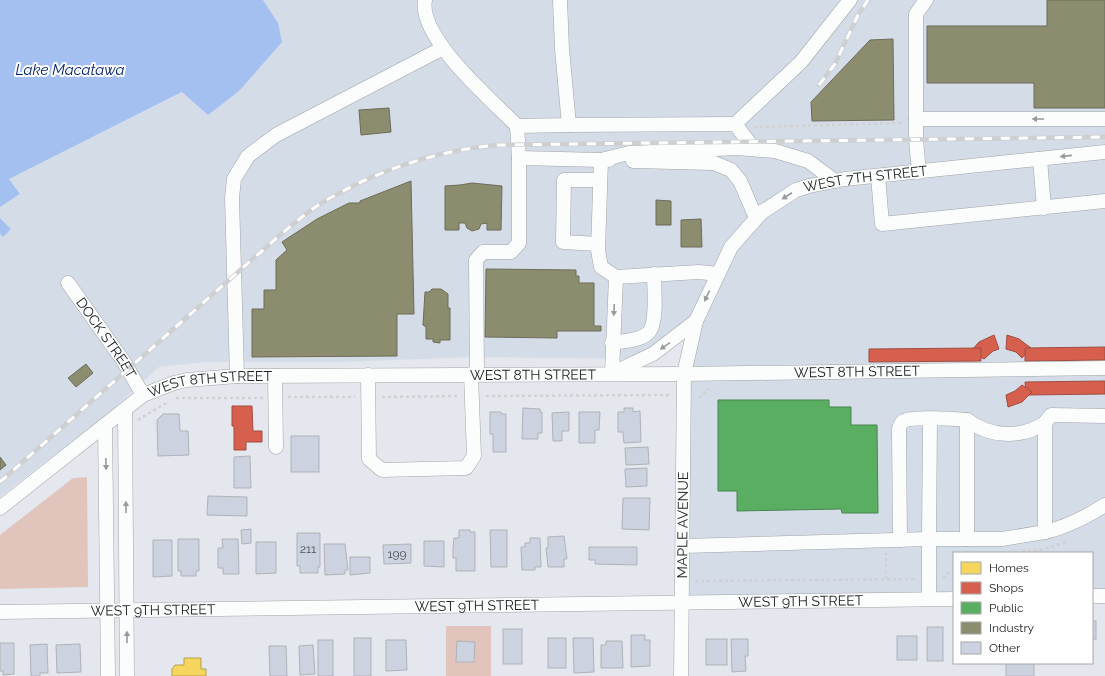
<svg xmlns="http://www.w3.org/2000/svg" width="1105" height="676" viewBox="0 0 1105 676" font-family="Raleway,sans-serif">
  <rect width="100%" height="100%" fill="#e4e8ee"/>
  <polygon fill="#d4dce8" points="263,0 1105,0 1105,596 1092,596 1092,553 954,553 954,599 683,602 685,396 695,322 646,359 475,357 341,362 205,362 159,367 110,412 0,497 0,234 2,237 11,229 0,218 0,207 20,194 9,179 183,92 278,23"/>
  <g fill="#e1c4bb">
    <polygon points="87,477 88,587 0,589 0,535 73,478"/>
    <rect x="446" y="626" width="45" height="50"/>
  </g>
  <g fill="#a4c0f1">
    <polygon points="0,0 263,0 278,23 282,42 239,91 208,115 182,92 9,179 20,194 0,207"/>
    <polygon points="0,218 11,229 3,237 0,234"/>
  </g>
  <polygon fill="#f6d55c" stroke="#b69f4c" points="184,658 201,658 201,669 206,669 206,676 172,676 172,669 175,665 184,665"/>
  <g fill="#d6604d" stroke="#9f4d41">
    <polygon points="994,335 999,349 993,351 984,359 971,351 979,342"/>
    <polygon points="1007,335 1019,339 1031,348 1022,358 1016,352 1006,349"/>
    <polygon points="1105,347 1105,360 1025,361 1025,348"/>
    <polygon points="981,348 981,361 869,362 869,349"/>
    <polygon points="1105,381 1105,394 1026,395 1025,382"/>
    <polygon points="1022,385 1032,392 1022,402 1008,407 1006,395 1015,391"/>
    <polygon points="232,406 252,406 253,431 262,431 262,442 246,442 246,450 234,450 234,426 232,426"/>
  </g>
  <polygon fill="#5aae61" stroke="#49844f" points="718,400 829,400 829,407 851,407 851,425 877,425 878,513 842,513 841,509 737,511 737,491 718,491"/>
  <g fill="#8c8c6e" stroke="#6c6c58">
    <polygon points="1047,0 1105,0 1105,108 1034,108 1034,83 927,83 927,26 1047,26"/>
    <polygon points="893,39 894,120 812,121 811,102 870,40"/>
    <polygon points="389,108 391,132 361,135 359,110"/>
    <polygon points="411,181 414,314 397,314 397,356 252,357 252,309 264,309 264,290 276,290 276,260 287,250 282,242 317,219 349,203 360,203 360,201"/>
    <polygon points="472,183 502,186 501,230 487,230 487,223 481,224 479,229 472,231 467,228 465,223 459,223 459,230 445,230 445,186 460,185"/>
    <polygon points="656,200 671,201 671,225 656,225"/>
    <polygon points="701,219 702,247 681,247 681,220"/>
    <polygon points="486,269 576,270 576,276 579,276 579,283 594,283 594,326 601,326 601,331 557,331 557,338 485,337"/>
    <polygon points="432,289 441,289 448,294 448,308 450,308 450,340 440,340 440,343 433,342 433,339 426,339 426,327 423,325 425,292 429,292"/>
    <polygon points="86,364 93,373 76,387 68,378"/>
    <polygon points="0,457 6,465 0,470"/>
  </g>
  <g fill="#ccd2df" stroke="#afb2b7">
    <polygon points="523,408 540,409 540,412 542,412 542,433 538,433 538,439 522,439"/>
    <polygon points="624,408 633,408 633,412 640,411 641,442 624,443 623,432 618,432 618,412 624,412"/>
    <polygon points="490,412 501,412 501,414 506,414 506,452 493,452 493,434 490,434"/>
    <polygon points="569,412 569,431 562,431 562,441 553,441 552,413"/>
    <polygon points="579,412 600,412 599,430 595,430 595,443 579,443"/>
    <polygon points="163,414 179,414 180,431 188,431 189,455 158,456 157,420"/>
    <rect x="291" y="436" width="28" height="36"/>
    <polygon points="648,447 649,464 626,465 625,448"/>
    <polygon points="250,456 251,488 234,488 234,457"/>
    <polygon points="647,468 647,486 626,487 625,469"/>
    <polygon points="208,496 247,497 247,516 207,515"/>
    <polygon points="623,498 650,498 649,530 622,529"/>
    <polygon points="251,529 251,543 242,544 241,530"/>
    <polygon points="459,530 470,530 470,532 475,532 475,571 456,571 456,558 453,558 453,548 454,538 459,538"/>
    <polygon points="490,530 507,530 507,567 491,567"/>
    <polygon points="297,533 320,533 320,567 318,567 318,573 300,573 300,566 297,566"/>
    <polygon points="564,536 567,559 564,559 564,567 548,567 546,548 548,548 548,537"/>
    <polygon points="530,538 540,538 541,567 535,567 535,570 522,570 521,547 525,547 525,543 530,543"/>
    <polygon points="178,539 199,539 199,571 196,571 196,576 181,576 181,571 178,571"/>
    <polygon points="222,539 238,539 239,574 223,574 223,568 218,568 218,548 223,548"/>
    <polygon points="153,540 172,540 172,576 153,577"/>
    <polygon points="424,541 444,541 444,567 424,566"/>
    <polygon points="256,542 276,542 276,573 256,574"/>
    <polygon points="324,544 345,544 348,570 345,570 345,574 325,575"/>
    <polygon points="411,544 411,563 384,564 383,545"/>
    <polygon points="589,547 637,547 637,565 595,564 595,560 589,560"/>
    <polygon points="350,557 370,557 370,573 350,575"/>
    <rect x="1092" y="621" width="4" height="18"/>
    <rect x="927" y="627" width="16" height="34"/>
    <rect x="503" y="629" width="19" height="35"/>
    <polygon points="631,635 645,635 645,640 650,640 650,666 631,667"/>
    <rect x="897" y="636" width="20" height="24"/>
    <rect x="354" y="638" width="17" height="38"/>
    <rect x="548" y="638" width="18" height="30"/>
    <polygon points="573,638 593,638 594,672 574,673"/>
    <rect x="706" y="639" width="21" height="26"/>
    <polygon points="731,639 748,639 748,656 745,656 746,671 732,672"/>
    <rect x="318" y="640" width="15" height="36"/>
    <polygon points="386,640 406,640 407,670 386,671"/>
    <polygon points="457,641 475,642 474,662 456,662"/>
    <polygon points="606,641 622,641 623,668 601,668 601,645 606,645"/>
    <polygon points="0,643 14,643 14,674 3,675 3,671 0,671"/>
    <polygon points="47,644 48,673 40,673 40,676 31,676 30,645"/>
    <polygon points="80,644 81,672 57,673 56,645"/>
    <polygon points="313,645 315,674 300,675 299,646"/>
    <polygon points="269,646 286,646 287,676 270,676"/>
    <rect x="1006" y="663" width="28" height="13"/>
  </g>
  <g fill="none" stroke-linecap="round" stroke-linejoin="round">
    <defs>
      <g id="minor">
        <path d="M425 0C418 38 492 100 517 126L519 158"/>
        <polyline points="916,119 1105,119"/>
        <polyline points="735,124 801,62 850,0"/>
        <polyline points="569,125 735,124 754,149"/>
        <polyline points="517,126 569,125 562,49 560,0"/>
        <polyline points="1040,159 1044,208"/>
        <polyline points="609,160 601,160 598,250 601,267 616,277 699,272 718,274"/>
        <polyline points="633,161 714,163 731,170 740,181 756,218"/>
        <polyline points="919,172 916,140 916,14 926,0"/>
        <polyline points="878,176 882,224 1105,201"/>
        <polyline points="598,244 563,242 564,180 600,180"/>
        <path id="s1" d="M68 283 124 362 143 395"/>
        <path d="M612 343C623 341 640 341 648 333 658 324 654 288 654 274"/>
        <polyline points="617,371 653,354 696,321"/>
        <polyline points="612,373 616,277"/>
        <polyline points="477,374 476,260 483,252 511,252 519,243 519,158 601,160 629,153 737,148 775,151 808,161 835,181"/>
        <polyline points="368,375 369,459 382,470 466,468 474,456 471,374"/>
        <polyline points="237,376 232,198 234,179 248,156 276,135 443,48"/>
        <polyline points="275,376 276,447"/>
        <polyline points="125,410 127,676"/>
        <path d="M1105 416 1051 415 1045 423V532C1067 527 1086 517 1105 505"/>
        <path d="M967 420C990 437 1020 439 1045 423"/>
        <polyline points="105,425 108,676"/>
        <path id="s2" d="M0 508 143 395 174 383 187 380 237 376 684 374 1105 368"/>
        <polyline points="967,539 1002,539 1045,532"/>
        <path d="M900 540 899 429C900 426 901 422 904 421 911 416 957 419 967 420V539H929L930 419"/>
        <polyline points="683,546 929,539 929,599"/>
        <polyline points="1092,596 1105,596"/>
        <path id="s3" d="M0 612 954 599"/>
        <path id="s4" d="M681 676 684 374 696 321 731 247 762 212 796 190 809 186 845 179 1105 152"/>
      </g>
    </defs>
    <use href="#minor" stroke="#a1a4a8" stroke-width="15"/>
    <g stroke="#d0d1d3" stroke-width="2.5" stroke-dasharray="3 3" stroke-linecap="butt">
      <polyline points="754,127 903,123"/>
      <polyline points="486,396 671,395"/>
      <polyline points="288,397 355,397"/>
      <polyline points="382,397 459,396"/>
      <polyline points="176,398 263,398"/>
      <polyline points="699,398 708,390 708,388"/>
      <polyline points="138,420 166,403"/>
      <polyline points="1016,553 1045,549 1066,542"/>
      <polyline points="943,578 954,568"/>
      <polyline points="886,579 886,553"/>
      <polyline points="695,581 916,579"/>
    </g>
    <use href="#minor" stroke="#fbfcfc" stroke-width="14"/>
    <defs>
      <g id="rail">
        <polyline points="819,85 835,64 858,15 868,0"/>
        <path d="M0 482 280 235C297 221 314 206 334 196 384 168 441 150 498 145L1105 137"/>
      </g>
    </defs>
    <use href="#rail" stroke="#cecfd1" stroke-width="4.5"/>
    <use href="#rail" stroke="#fff" stroke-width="3" stroke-dasharray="9" stroke-linecap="butt"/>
  </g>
  <defs><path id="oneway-solid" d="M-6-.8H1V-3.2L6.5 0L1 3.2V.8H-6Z"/></defs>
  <g fill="#989a9c">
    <use href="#oneway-solid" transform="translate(1038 119) rotate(180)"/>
    <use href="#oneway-solid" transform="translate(1066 156) rotate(174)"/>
    <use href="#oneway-solid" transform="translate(787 196) rotate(147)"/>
    <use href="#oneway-solid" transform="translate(707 296) rotate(115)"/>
    <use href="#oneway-solid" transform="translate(614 310) rotate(93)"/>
    <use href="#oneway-solid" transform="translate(665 346) rotate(145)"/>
    <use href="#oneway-solid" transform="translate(106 464) rotate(89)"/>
    <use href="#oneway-solid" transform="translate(126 507) rotate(-91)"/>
    <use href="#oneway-solid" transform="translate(127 637) rotate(-90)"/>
  </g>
  <g text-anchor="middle" stroke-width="4" stroke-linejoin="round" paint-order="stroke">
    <g font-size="12" fill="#4c4f55">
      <text x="308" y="553">211</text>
      <text x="397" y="558">199</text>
    </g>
    <g font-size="14" fill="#202226" stroke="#fff">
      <text dy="5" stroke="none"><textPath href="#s4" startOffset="596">WEST 7TH STREET</textPath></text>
      <text dy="5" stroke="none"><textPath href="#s1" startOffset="67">DOCK STREET</textPath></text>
      <text dy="5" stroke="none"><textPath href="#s2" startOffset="899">WEST 8TH STREET</textPath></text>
      <text dy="5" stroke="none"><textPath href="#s2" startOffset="575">WEST 8TH STREET</textPath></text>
      <text dy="5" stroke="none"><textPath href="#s2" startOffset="251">WEST 8TH STREET</textPath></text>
      <text dy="5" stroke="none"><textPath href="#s4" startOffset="151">MAPLE AVENUE</textPath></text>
      <text dy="5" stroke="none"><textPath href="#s3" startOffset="801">WEST 9TH STREET</textPath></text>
      <text dy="5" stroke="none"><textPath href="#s3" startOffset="477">WEST 9TH STREET</textPath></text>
      <text dy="5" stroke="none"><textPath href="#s3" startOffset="153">WEST 9TH STREET</textPath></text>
    </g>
    <g font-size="15" font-style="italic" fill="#00226d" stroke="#fff">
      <text x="70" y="75">Lake Macatawa</text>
    </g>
  </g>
  <rect x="953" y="552" width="140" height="112" fill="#ffffff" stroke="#a6a7a8"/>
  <rect x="961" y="562" width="20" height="12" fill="#f6d55c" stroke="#a6a7a8"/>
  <text x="989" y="572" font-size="12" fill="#202226">Homes</text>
  <rect x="961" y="582" width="20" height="12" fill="#d6604d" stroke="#a6a7a8"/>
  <text x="989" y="592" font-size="12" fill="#202226">Shops</text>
  <rect x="961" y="602" width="20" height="12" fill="#5aae61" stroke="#a6a7a8"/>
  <text x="989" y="612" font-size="12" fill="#202226">Public</text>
  <rect x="961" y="622" width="20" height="12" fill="#8c8c6e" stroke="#a6a7a8"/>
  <text x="989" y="632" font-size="12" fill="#202226">Industry</text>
  <rect x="961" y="642" width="20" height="12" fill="#ccd2df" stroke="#a6a7a8"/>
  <text x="989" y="652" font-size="12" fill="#202226">Other</text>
</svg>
